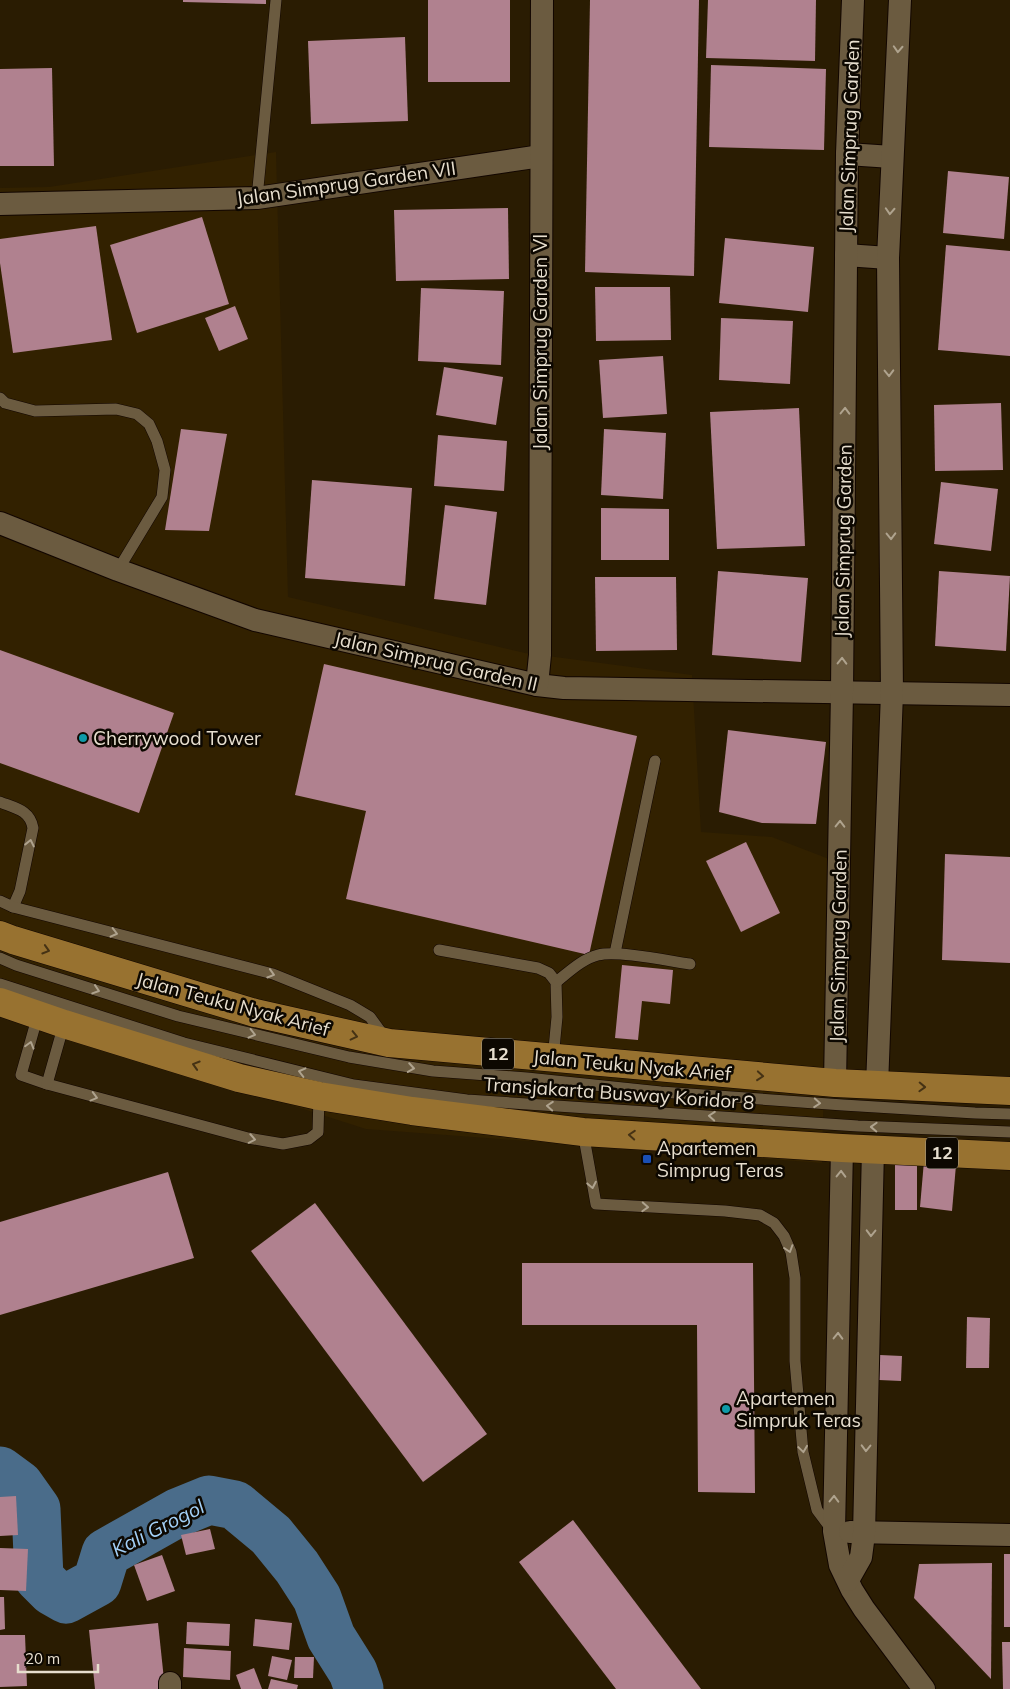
<svg xmlns="http://www.w3.org/2000/svg" width="1010" height="1689" viewBox="0 0 1010 1689" font-family="Mulish,sans-serif">
  <rect width="100%" height="100%" fill="#2a1c02"/>
  <polygon fill="#322100" points="276,152 288,597 525,653 692,675 701,832 772,837 829,859 822,1163 366,1129 0,1012 0,188 49,187"/>
  <g fill="none" stroke-linecap="round" stroke-linejoin="round">
    <polyline stroke="#4a6c8a" stroke-width="49" points="0,1471 19,1485 36,1509 39,1578 52,1591 66,1599 97,1582 106,1553 177,1513 209,1500 235,1505 271,1535 297,1567 317,1598 331,1637 353,1672 359,1689"/>
  </g>
  <g fill="#b0818f">
    <polygon points="183,0 266,0 266,4 183,2"/>
    <rect x="428" y="0" width="82" height="82"/>
    <polygon points="590,0 699,0 694,276 585,272"/>
    <polygon points="708,0 816,0 815,61 706,58"/>
    <polygon points="405,37 408,121 311,124 308,41"/>
    <polygon points="711,65 826,69 824,150 709,147"/>
    <polygon points="52,68 54,166 0,166 0,69"/>
    <polygon points="948,171 1009,177 1004,239 943,233"/>
    <polygon points="508,208 509,279 396,281 394,210"/>
    <polygon points="202,217 229,304 137,333 110,245"/>
    <polygon points="96,226 112,340 13,353 0,263 0,239"/>
    <polygon points="725,238 814,247 808,312 719,303"/>
    <polygon points="946,245 1010,251 1010,356 938,350"/>
    <polygon points="595,287 670,287 671,340 596,341"/>
    <polygon points="421,288 504,291 501,365 418,361"/>
    <polygon points="235,306 248,339 219,351 205,318"/>
    <polygon points="721,318 793,321 790,384 719,380"/>
    <polygon points="663,356 667,414 603,418 599,360"/>
    <polygon points="444,367 503,377 496,425 436,415"/>
    <polygon points="1001,403 1003,470 935,471 934,405"/>
    <polygon points="799,408 805,546 717,549 710,412"/>
    <polygon points="181,429 227,434 209,531 165,530"/>
    <polygon points="604,429 666,433 663,499 601,495"/>
    <polygon points="438,435 507,441 504,491 434,486"/>
    <polygon points="312,480 412,488 405,586 305,578"/>
    <polygon points="941,482 998,489 991,551 934,544"/>
    <polygon points="445,505 497,512 486,605 434,599"/>
    <polygon points="601,508 669,509 669,560 601,560"/>
    <polygon points="718,571 808,578 801,662 712,655"/>
    <polygon points="939,571 1010,576 1006,651 935,646"/>
    <polygon points="595,577 676,577 677,650 596,651"/>
    <polygon points="0,650 174,713 139,813 0,763"/>
    <polygon points="324,664 637,736 589,955 346,899 366,811 295,795"/>
    <polygon points="728,730 826,742 816,824 762,823 719,812"/>
    <polygon points="746,842 780,913 741,932 706,861"/>
    <polygon points="945,854 1010,857 1010,963 942,960"/>
    <polygon points="622,965 673,970 670,1004 642,1001 638,1040 615,1038"/>
    <polygon points="924,1161 956,1165 952,1211 920,1207"/>
    <rect x="895" y="1165" width="22" height="45"/>
    <polygon points="168,1172 194,1258 0,1315 0,1222"/>
    <polygon points="315,1203 487,1434 423,1482 251,1251"/>
    <polygon points="522,1263 753,1263 755,1493 698,1492 697,1325 522,1325"/>
    <polygon points="967,1317 990,1318 989,1368 966,1368"/>
    <polygon points="880,1355 902,1356 901,1381 879,1380"/>
    <polygon points="16,1496 18,1535 0,1536 0,1497"/>
    <polygon points="573,1520 701,1689 616,1689 519,1562"/>
    <polygon points="210,1529 215,1549 186,1555 181,1535"/>
    <polygon points="0,1548 28,1549 26,1591 0,1590"/>
    <rect x="1004" y="1554" width="6" height="73"/>
    <polygon points="162,1555 175,1591 147,1601 134,1565"/>
    <polygon points="992,1563 991,1679 914,1598 919,1564"/>
    <polygon points="0,1597 4,1597 5,1629 0,1630"/>
    <polygon points="255,1619 292,1623 289,1650 253,1646"/>
    <polygon points="187,1622 230,1624 229,1646 186,1644"/>
    <polygon points="158,1623 165,1689 95,1689 89,1630"/>
    <polygon points="0,1635 25,1635 27,1686 0,1687"/>
    <polygon points="1002,1642 1010,1642 1010,1689 1003,1689"/>
    <polygon points="184,1648 231,1651 230,1680 183,1677"/>
    <polygon points="272,1656 292,1660 287,1680 268,1676"/>
    <polygon points="295,1657 314,1657 313,1678 294,1678"/>
    <polygon points="254,1668 262,1689 241,1689 236,1675"/>
    <polygon points="271,1679 298,1685 297,1689 268,1689"/>
  </g>
  <g fill="none" stroke-linecap="round" stroke-linejoin="round">
    <defs>
      <g id="service">
        <polyline points="257,198 276,0"/>
        <polyline points="0,398 5,403 35,411 116,409 137,414 149,424 157,441 165,470 162,497 118,570"/>
        <path d="M0 802C15 808 30 810 33 828L20 891 13 907"/>
        <polyline points="0,901 13,907 273,974 350,1005 370,1017 386,1039"/>
        <polyline points="439,950 538,968 549,973 556,982 557,1017 553,1059"/>
        <polyline points="615,953 655,761"/>
        <polyline points="0,958 16,965 178,1016 349,1057 433,1071 527,1078 661,1092 843,1105 975,1113 1010,1114"/>
        <path d="M556 982C569 972 582 959 598 955 617 950 669 961 690 964"/>
        <polyline points="0,984 184,1043 354,1085 467,1100 858,1126 1010,1132"/>
        <polyline points="38,1015 21,1075 47,1084 248,1138 283,1144 309,1139 318,1132 319,1096"/>
        <polyline points="47,1084 64,1024"/>
        <polyline points="583,1132 596,1204 725,1211 760,1215 774,1223 784,1236 791,1252 795,1278 795,1361 803,1452 817,1510 832,1530"/>
      </g>
      <g id="minor">
        <polyline points="847,154 892,157"/>
        <polyline points="0,204 257,198 541,156"/>
        <polyline points="846,255 888,258"/>
        <polyline points="0,523 118,570 255,620 537,685 564,688 1010,695"/>
        <polyline points="537,685 540,655 542,0"/>
        <polyline points="835,1083 842,692 847,154 853,0"/>
        <polyline points="877,1086 892,693 888,258 900,0"/>
        <polyline points="842,1148 834,1531 840,1565 852,1590 864,1609 924,1689"/>
        <polyline points="850,1532 1010,1535"/>
        <polyline points="848,1580 861,1557 864,1534 873,1149"/>
        <polyline points="170,1689 170,1683"/>
      </g>
      <g id="trunk">
        <polyline points="0,935 13,940 255,1013 389,1043 835,1083 1010,1091"/>
        <polyline points="0,1002 64,1024 239,1078 319,1096 412,1111 583,1132 842,1148 1010,1156"/>
      </g>
    </defs>
    <use href="#service" stroke="#120600" stroke-width="12"/>
    <use href="#minor" stroke="#120600" stroke-width="24"/>
    <use href="#trunk" stroke="#120600" stroke-width="29"/>
    <use href="#service" stroke="#6b5b40" stroke-width="11"/>
    <use href="#minor" stroke="#6b5b40" stroke-width="22"/>
    <use href="#trunk" stroke="#987230" stroke-width="28"/>
  </g>
  <defs><path id="oneway-chevron" d="M-2-3.5L2.5 0L-2 3.5" fill="none" stroke-width="1.6" stroke-linecap="round" stroke-linejoin="round" transform="scale(1.25)"/></defs>
  <g stroke="#afa38e">
    <use href="#oneway-chevron" transform="translate(898 49) rotate(93)"/>
    <use href="#oneway-chevron" transform="translate(890 211) rotate(93)"/>
    <use href="#oneway-chevron" transform="translate(889 373) rotate(89)"/>
    <use href="#oneway-chevron" transform="translate(845 411) rotate(-89)"/>
    <use href="#oneway-chevron" transform="translate(891 536) rotate(89)"/>
    <use href="#oneway-chevron" transform="translate(842 661) rotate(-89)"/>
    <use href="#oneway-chevron" transform="translate(840 824) rotate(-89)"/>
    <use href="#oneway-chevron" transform="translate(30 843) rotate(-78)"/>
    <use href="#oneway-chevron" transform="translate(114 933) rotate(14)"/>
    <use href="#oneway-chevron" transform="translate(271 974) rotate(17)"/>
    <use href="#oneway-chevron" transform="translate(96 990) rotate(18)"/>
    <use href="#oneway-chevron" transform="translate(252 1034) rotate(14)"/>
    <use href="#oneway-chevron" transform="translate(30 1045) rotate(-74)"/>
    <use href="#oneway-chevron" transform="translate(411 1068) rotate(9)"/>
    <use href="#oneway-chevron" transform="translate(302 1072) rotate(-166)"/>
    <use href="#oneway-chevron" transform="translate(94 1097) rotate(15)"/>
    <use href="#oneway-chevron" transform="translate(817 1103) rotate(4)"/>
    <use href="#oneway-chevron" transform="translate(550 1106) rotate(-176)"/>
    <use href="#oneway-chevron" transform="translate(712 1116) rotate(-176)"/>
    <use href="#oneway-chevron" transform="translate(874 1127) rotate(-178)"/>
    <use href="#oneway-chevron" transform="translate(252 1139) rotate(11)"/>
    <use href="#oneway-chevron" transform="translate(841 1174) rotate(-89)"/>
    <use href="#oneway-chevron" transform="translate(592 1185) rotate(79)"/>
    <use href="#oneway-chevron" transform="translate(645 1207) rotate(3)"/>
    <use href="#oneway-chevron" transform="translate(871 1233) rotate(91)"/>
    <use href="#oneway-chevron" transform="translate(789 1249) rotate(72)"/>
    <use href="#oneway-chevron" transform="translate(838 1336) rotate(-89)"/>
    <use href="#oneway-chevron" transform="translate(866 1448) rotate(91)"/>
    <use href="#oneway-chevron" transform="translate(803 1449) rotate(82)"/>
    <use href="#oneway-chevron" transform="translate(834 1499) rotate(-89)"/>
  </g>
  <g stroke="#453214">
    <use href="#oneway-chevron" transform="translate(46 950) rotate(17)"/>
    <use href="#oneway-chevron" transform="translate(354 1036) rotate(13)"/>
    <use href="#oneway-chevron" transform="translate(196 1065) rotate(-163)"/>
    <use href="#oneway-chevron" transform="translate(760 1076) rotate(5)"/>
    <use href="#oneway-chevron" transform="translate(922 1087) rotate(2)"/>
    <use href="#oneway-chevron" transform="translate(632 1135) rotate(-176)"/>
  </g>
  <g fill="#0f9aa8" stroke="#0d0801" stroke-width="2">
    <circle cx="83" cy="738" r="5"/>
    <circle cx="726" cy="1409" r="5"/>
  </g>
  <rect fill="#1a4fb4" stroke="#0d0801" stroke-width="2" x="642" y="1154" width="10" height="10" rx="2.5"/>
  <g text-anchor="middle" stroke-width="5" stroke-linejoin="round" paint-order="stroke">
    <g fill="#0d0801" stroke="#a69e90" stroke-width="1">
      <rect x="482" y="1038.5" width="32" height="31" rx="4"/>
      <rect x="926" y="1137.5" width="32" height="31" rx="4"/>
    </g>
    <g font-size="18" font-weight="bold" fill="#e7dece">
      <text x="498" y="1060">12</text>
      <text x="942" y="1159">12</text>
    </g>
    <g font-size="19" fill="#e7dece" stroke="#0d0801">
      <text transform="translate(849 136) rotate(-88)" y="7">Jalan Simprug Garden</text>
      <text transform="translate(346 183) rotate(-8)" y="7">Jalan Simprug Garden VII</text>
      <text transform="translate(540 342) rotate(-90)" y="7">Jalan Simprug Garden VI</text>
      <text transform="translate(843 541) rotate(-89)" y="7">Jalan Simprug Garden</text>
      <text transform="translate(436 661) rotate(13)" y="7">Jalan Simprug Garden II</text>
      <text transform="translate(838 946) rotate(-89)" y="7">Jalan Simprug Garden</text>
      <text transform="translate(233 1004) rotate(15)" y="7">Jalan Teuku Nyak Arief</text>
      <text transform="translate(632 1065) rotate(5)" y="7">Jalan Teuku Nyak Arief</text>
      <text transform="translate(619 1093) rotate(4)" y="7">Transjakarta Busway Koridor 8</text>
    </g>
    <g font-size="19" fill="#e7dece" stroke="#0d0801" text-anchor="start">
      <text x="93" y="745">Cherrywood Tower</text>
      <text x="657" y="1155">Apartemen<tspan x="657" dy="22">Simprug Teras</tspan></text>
      <text x="736" y="1405">Apartemen<tspan x="736" dy="22">Simpruk Teras</tspan></text>
    </g>
    <g font-size="20" font-style="italic" fill="#a3d0f7" stroke="#0d0801">
      <text transform="translate(158 1528) rotate(-27)" y="7">Kali Grogol</text>
    </g>
  </g>
  <path d="M18 1664v8h80v-8" fill="none" stroke="#e7dece" stroke-width="2.5"/>
  <text x="25" y="1664" font-size="15" fill="#e7dece" stroke="#0d0801" stroke-width="4" paint-order="stroke">20 m</text>
</svg>
